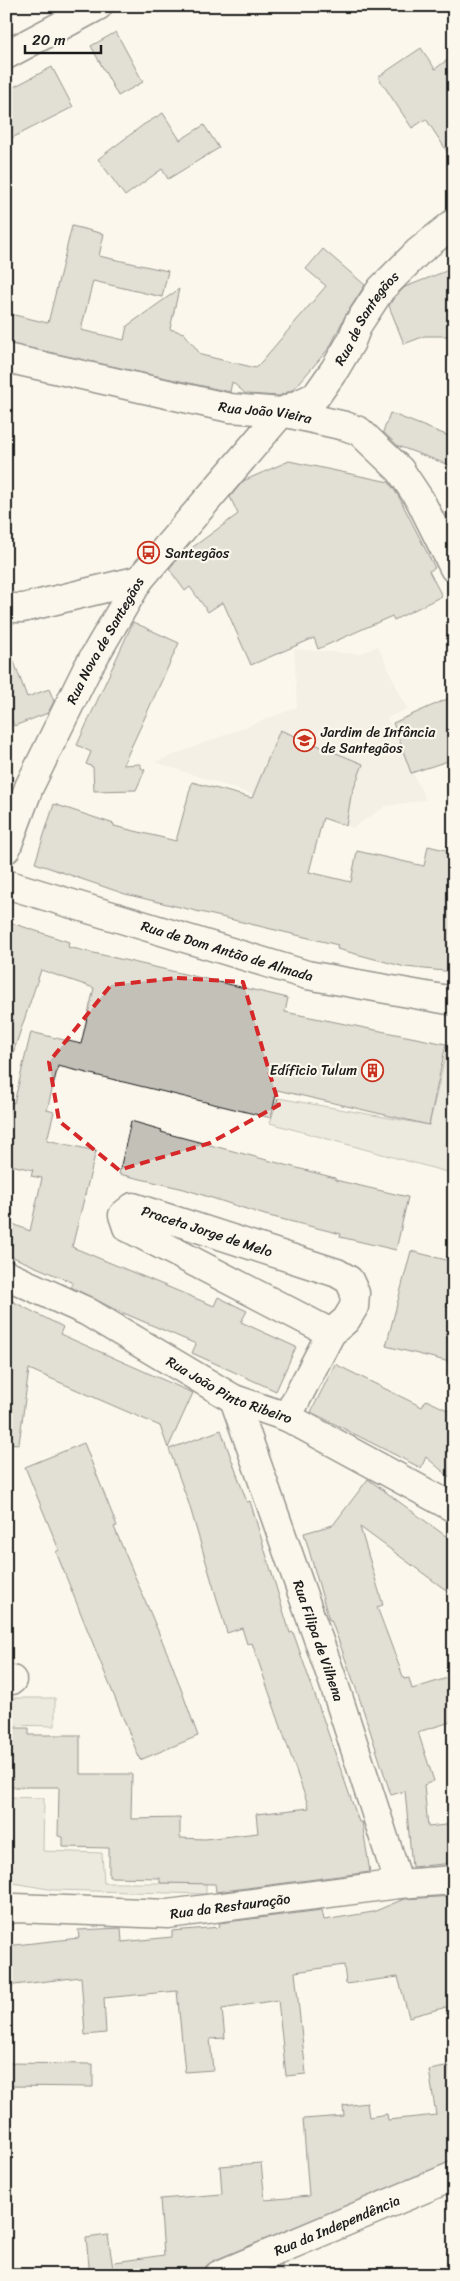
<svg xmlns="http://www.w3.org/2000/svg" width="460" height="2281" viewBox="0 0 460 2281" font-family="Sriracha,sans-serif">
  <rect width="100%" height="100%" fill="#fbf7ec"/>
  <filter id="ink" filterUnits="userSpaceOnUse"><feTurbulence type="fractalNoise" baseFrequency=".02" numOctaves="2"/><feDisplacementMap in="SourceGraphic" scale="10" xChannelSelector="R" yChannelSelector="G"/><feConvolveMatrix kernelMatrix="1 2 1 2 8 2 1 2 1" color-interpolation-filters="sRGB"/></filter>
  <g filter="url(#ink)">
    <polygon fill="#eae6dc" points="378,646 407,709 387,718 426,800 386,806 353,828 155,762 297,707 294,649 359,654"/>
    <g fill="#dad7ce" stroke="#7b7a75">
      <polygon points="449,1041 454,1042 454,1174 270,1123 278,1098 429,1125"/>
      <polygon points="6,1698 55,1698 55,1726 6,1725"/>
      <polygon points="6,1797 44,1798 43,1851 102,1853 104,1883 206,1883 206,1894 54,1890 13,1883 6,1879"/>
    </g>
    <g fill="#c3c0b8" stroke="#1c1c1c">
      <polygon points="116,32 143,82 118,96 91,46"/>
      <polygon points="421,48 435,69 454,55 454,162 426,119 412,128 378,77"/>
      <polygon points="52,67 73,107 6,141 6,91"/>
      <polygon points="163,113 180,140 204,125 219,148 168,179 162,169 125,196 98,159 143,125"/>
      <polygon points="72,226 104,234 99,256 168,271 162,297 93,281 81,330 124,340 127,326 179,289 170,329 184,333 201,355 256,368 326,286 306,269 323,249 365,285 345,316 330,347 294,389 279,396 246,394 232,382 230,392 6,343 6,313 48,323"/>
      <polygon points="454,268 454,336 425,336 404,344 389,306 393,299 405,287"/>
      <polygon points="390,413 454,438 454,467 398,446 383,432"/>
      <polygon points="289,461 389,482 399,497 435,568 429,571 442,596 394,620 392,616 318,649 314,638 251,665 223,602 208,612 190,587 185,591 169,569 178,558 238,514 230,497 243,481"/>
      <polygon points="133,622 179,643 123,765 141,764 141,768 145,770 136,790 94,791 93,767 86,764 91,752 77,745"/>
      <polygon points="9,648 27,697 49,689 54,701 48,713 14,726 6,704 6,649"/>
      <polygon points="454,696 454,759 411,773 393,723"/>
      <polygon points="280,730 363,764 351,796 346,826 323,818 309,872 351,882 357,851 424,866 428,846 454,852 454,972 405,967 337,949 338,945 125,894 35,863 54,804 114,824 114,826 176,841 192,782 252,798"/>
      <polygon points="6,921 69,942 68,947 288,998 285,1012 446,1044 429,1125 277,1090 271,1118 58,1066 47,1110 54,1112 47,1140 96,1151 72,1247 214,1306 218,1297 247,1311 241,1322 296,1347 276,1391 192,1353 196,1344 114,1309 71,1287 73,1283 6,1254 6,1221 30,1231 42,1178 31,1176 33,1170 6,1164 6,1121 11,1102 14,1103 31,1032 81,1044 94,988 41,970 10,1062 6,1062"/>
      <polygon points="131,1121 162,1130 161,1132 335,1178 335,1180 408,1197 396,1250 340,1237 341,1234 265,1215 184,1189 119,1174"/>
      <polygon points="411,1251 454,1262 454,1280 446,1307 454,1308 454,1363 386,1346"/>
      <polygon points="12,1301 63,1327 60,1334 193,1393 168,1448 160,1426 29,1369 19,1444 6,1443 6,1312"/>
      <polygon points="335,1364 422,1407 426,1400 454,1413 454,1481 426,1457 421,1468 311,1412"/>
      <polygon points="221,1430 247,1502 250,1501 290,1633 293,1632 359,1822 362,1822 370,1872 216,1892 215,1884 160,1883 160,1878 109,1877 109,1848 63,1847 63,1837 58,1836 59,1787 6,1787 6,1728 29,1728 29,1735 80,1735 80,1774 132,1774 131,1819 180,1818 180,1838 205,1839 258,1833 256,1814 309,1808 252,1643 247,1644 242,1628 227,1633 189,1504 169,1449"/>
      <polygon points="84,1443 117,1526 114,1527 172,1664 198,1736 140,1760 56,1552 59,1550 25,1467"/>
      <polygon points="368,1479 454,1542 454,1596 360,1527 383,1605 377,1607 404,1679 409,1678 412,1689 454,1676 454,1721 418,1732 434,1781 424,1785 428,1827 454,1824 454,1863 412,1867 405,1791 391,1795 358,1694 331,1620 329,1620 304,1533 333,1525"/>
      <polygon points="454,1896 454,2005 409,2017 398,1977 346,1984 344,1965 295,1972 306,2074 286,2076 278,2000 222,2009 225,2038 210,2039 213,2070 185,2072 177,1991 104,1998 106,2033 85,2035 81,1977 6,1986 6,1946 79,1938 78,1930 121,1928 122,1942 172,1937 172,1931 220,1927 219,1923 322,1910 324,1920 373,1912 404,1899"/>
      <polygon points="6,2063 93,2064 93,2087 6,2086"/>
      <polygon points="450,2066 454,2089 454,2161 213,2261 206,2266 204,2275 116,2275 115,2262 164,2255 160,2199 222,2194 220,2166 261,2163 265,2200 309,2196 303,2119 344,2116 343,2106 367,2103 369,2117 387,2114 388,2120 436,2115 429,2070"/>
      <polygon points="108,2235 114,2275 90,2275 86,2238"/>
      <polygon points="282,2265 283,2275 260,2275"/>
    </g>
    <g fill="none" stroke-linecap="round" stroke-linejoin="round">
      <defs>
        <g id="minor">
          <polyline points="6,55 98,6"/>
          <path id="s1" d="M6 358 230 408 282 412 345 426 359 431 400 470 420 500 454 568"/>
          <polyline points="6,608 23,608 139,580"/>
          <path id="s2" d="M6 849 29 787 87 669 139 580 282 412 316 396 335 369 351 342 358 324 381 289 418 252 454 223"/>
          <path id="s3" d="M6 884 307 975 454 1001"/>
          <path id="s4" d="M6 1275 86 1311 234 1399 287 1417 454 1508"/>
          <path id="s5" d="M234 1399 334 1684 399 1884"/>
          <polyline points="287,1417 331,1333 346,1320 354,1307 355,1293 349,1280 337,1273 133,1207 123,1215 127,1227 331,1333"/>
          <polyline points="6,1680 12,1680"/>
          <path id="s6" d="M6 1910 15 1908 168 1914 399 1884 454 1880"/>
          <path id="s7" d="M219 2275 454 2176"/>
        </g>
      </defs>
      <use href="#minor" stroke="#1c1c1c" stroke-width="31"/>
      <polyline stroke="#1c1c1c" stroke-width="3" stroke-dasharray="4 4" stroke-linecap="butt" points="6,752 12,762"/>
      <use href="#minor" stroke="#fbf7ec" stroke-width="28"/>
    </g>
  </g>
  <path d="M0 0H460V2281H0ZM177 978 243 982 279 1105 210 1143 119 1170 59 1121 49 1062 111 985Z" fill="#fbf7ec" fill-opacity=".55" fill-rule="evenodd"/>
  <path fill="none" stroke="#d62828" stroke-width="4" stroke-dasharray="10 6" stroke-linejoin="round" d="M177 978 243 982 279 1105 210 1143 119 1170 59 1121 49 1062 111 985Z"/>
  <defs>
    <symbol id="bus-ring" viewBox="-11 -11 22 22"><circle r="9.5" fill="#fbf7ec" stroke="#c8321e" stroke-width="1.5"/><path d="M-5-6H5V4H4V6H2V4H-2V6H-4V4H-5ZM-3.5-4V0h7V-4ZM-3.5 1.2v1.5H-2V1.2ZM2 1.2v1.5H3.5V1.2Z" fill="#c8321e"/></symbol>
    <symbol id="school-ring" viewBox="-11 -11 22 22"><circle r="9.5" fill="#fbf7ec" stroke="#c8321e" stroke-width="1.5"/><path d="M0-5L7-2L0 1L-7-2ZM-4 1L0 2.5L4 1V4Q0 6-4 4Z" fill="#c8321e"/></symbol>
    <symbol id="building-ring" viewBox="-11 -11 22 22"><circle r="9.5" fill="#fbf7ec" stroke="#c8321e" stroke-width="1.5"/><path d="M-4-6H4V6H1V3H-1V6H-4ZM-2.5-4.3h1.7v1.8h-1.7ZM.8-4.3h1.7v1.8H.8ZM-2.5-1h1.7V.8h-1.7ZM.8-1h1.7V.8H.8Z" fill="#c8321e"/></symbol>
  </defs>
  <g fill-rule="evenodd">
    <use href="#bus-ring" x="136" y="540" width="25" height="25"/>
    <use href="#school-ring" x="292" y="728" width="25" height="25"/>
    <use href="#building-ring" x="360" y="1058" width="25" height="25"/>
  </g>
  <g text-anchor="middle" stroke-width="4.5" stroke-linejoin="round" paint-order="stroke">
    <g font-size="14" fill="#1c1c1c" stroke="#fbf7ec">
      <text dy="5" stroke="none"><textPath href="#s2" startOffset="652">Rua de Santegãos</textPath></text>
      <text dy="5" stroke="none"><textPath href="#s1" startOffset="265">Rua João Vieira</textPath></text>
      <text dy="5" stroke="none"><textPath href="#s2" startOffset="231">Rua Nova de Santegãos</textPath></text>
      <text dy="5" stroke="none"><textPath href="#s3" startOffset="231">Rua de Dom Antão de Almada</textPath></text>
      <text transform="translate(207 1231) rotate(18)" y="5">Praceta Jorge de Melo</text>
      <text dy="5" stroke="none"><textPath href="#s4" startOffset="252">Rua João Pinto Ribeiro</textPath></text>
      <text dy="5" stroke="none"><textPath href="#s5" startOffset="256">Rua Filipa de Vilhena</textPath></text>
      <text dy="5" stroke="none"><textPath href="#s6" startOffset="225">Rua da Restauração</textPath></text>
      <text dy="5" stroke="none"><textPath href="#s7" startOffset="128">Rua da Independência</textPath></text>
    </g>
    <g font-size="14" fill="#1c1c1c" stroke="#fbf7ec" text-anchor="start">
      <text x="165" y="558">Santegãos</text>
      <text x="321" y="737">Jardim de Infância<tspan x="321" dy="16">de Santegãos</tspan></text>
      <text x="357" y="1075" text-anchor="end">Edíficio Tulum</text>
    </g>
  </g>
  <rect width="460" height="2281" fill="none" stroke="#fbf7ec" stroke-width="25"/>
  <rect x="12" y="12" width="435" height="2256" fill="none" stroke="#1c1c1c" stroke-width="2" filter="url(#ink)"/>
  <path d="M25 45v8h76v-8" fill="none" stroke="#1c1c1c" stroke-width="2.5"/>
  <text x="32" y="45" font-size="15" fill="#1c1c1c" stroke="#fbf7ec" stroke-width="4" paint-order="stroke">20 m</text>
</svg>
